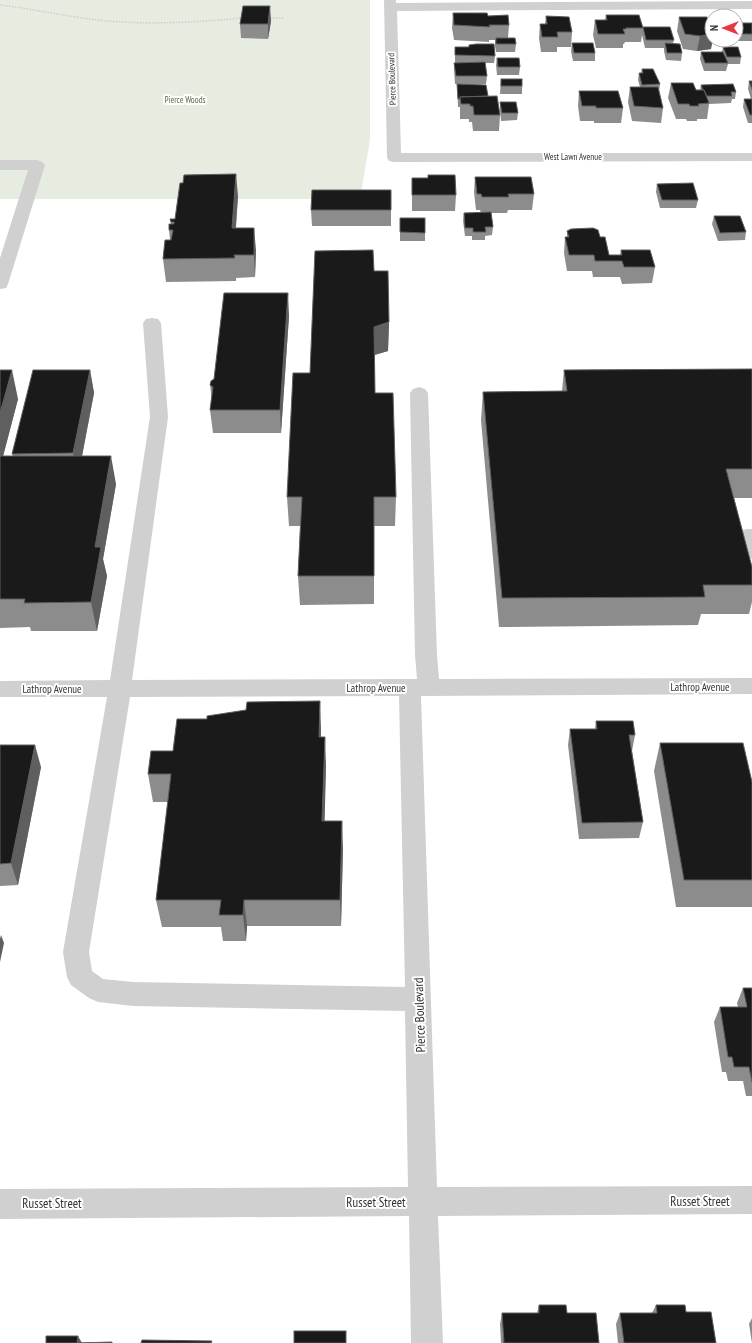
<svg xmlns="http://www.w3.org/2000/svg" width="752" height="1343" viewBox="0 0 752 1343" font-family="'PT Sans Narrow',sans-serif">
  <rect width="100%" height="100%" fill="#fff"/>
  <polygon fill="#e6ecdf" points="0,0 370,0 370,140 360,199 0,199"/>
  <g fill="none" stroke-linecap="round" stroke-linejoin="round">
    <g stroke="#cdcdcd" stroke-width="1.5" stroke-dasharray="1.5 1.5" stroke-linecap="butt">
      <path d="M0 5C36 9 72 18 108 21 153 25 198 22 242 18"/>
      <polyline points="267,18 285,18"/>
    </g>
    <g fill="#d0d0d0" fill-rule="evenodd">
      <polygon points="384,0 396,0 396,3 752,1 752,9 397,11 401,153 752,153 752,161 394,162 389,161 387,158"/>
      <polygon points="0,160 37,160 42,162 45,165 8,284 6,288 0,289 0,258 28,170 0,170"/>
      <path d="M152 318 158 319 161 323 168 417 132 680 417 679 415 655 410 393 413 389 419 387 425 389 428 393 437 655 439 679 752 678V694L421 696 437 1187 752 1186V1214L438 1216 443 1343H411L409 1216 0 1219V1189L408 1187 405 1011 133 1006 98 1002 89 998 71 985 67 977 63 952 107 697H0V681L110 680 150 417 143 323 146 319ZM399 696 405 987 133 982 103 979 92 971 89 952 130 697Z"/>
      <polygon points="747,529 752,529 752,559 745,557 737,536 740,531"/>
    </g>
  </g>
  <g fill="#8c8c8c">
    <polygon points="453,13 488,16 509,25 508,38 516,44 515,52 496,52 495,46 495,40 489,40 489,42 454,40 452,28"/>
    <polygon points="606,15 643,27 674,40 673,43 682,53 681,61 666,60 664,51 664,48 645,48 642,35 641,42 625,42 624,44 623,44 623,48 596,48 593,35 595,20 605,20"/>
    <polygon points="546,16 572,32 571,47 557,47 557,52 541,52 539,38 540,24 545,24"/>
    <polygon points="679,17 707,17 711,49 697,51 683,49 677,31"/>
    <polygon points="271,21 268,39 241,38 240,24"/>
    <polygon points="736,23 752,23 752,41 730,41 729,40 736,40"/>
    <polygon points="572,43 595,53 595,61 573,61 571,51"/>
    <polygon points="469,45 495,56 494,63 485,63 487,76 486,84 455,84 454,70 455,63 455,47 469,47"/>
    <polygon points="723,47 741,57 740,64 728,64 726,71 704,71 700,59 701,52 722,52"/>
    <polygon points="497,58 520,67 519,75 497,75 496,65"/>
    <polygon points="642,69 660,84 659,91 663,108 661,123 632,121 628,102 630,87 640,87 638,80 639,73 641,73"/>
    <polygon points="501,79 522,86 522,94 500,94"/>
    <polygon points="749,81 752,81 752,123 748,123 743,107 744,99 751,99 748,89"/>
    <polygon points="671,83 696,90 700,90 701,85 736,92 735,99 732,99 731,103 709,104 707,119 697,119 697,121 687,121 686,119 676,119 668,98"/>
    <polygon points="457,84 488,96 500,115 499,131 473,131 472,122 469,122 469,119 460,119 460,107 458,107"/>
    <polygon points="579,91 623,108 621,123 594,123 594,121 580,121 578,106"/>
    <polygon points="500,102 518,113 517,120 501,121 500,110"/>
    <polygon points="475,177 534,194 532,210 508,210 507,213 491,213 493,227 492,235 485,236 485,240 472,240 472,236 465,236 463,221 464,213 481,213 480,210 476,210 474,192"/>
    <polygon points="412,178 456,195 455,211 412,211"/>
    <polygon points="657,184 698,200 696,208 660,208 656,192"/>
    <polygon points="391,190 391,226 312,226 311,210"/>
    <polygon points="238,196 236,228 256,250 255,277 236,278 236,281 166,282 163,259 170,240 169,230 171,224 170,219 175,219"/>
    <polygon points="714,216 746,232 745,240 718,241 712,224"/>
    <polygon points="400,218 425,233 425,241 400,241"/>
    <polygon points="567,231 600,237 609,255 620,255 621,250 655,267 652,283 622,284 620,277 593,277 592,271 567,271 564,253 565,237 567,237"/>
    <polygon points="374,271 389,322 388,351 375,355 375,393 396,497 395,526 374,526 374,604 300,605 298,576 300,526 289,526 287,497"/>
    <polygon points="289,316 281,433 213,433 210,410 212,400 210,385 214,379"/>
    <polygon points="752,369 752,498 734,498 752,567 752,602 749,614 701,614 698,625 499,627 481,420 483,392 562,391 564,370"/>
    <polygon points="0,370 18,399 3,456 13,456 12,454 90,370 94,393 82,456 116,484 103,559 107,576 97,631 31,631 30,627 0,628"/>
    <polygon points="596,721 635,735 632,751 643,822 639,838 579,839 568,745 570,729 595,729"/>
    <polygon points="321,729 321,737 326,765 324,821 343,848 341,926 247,926 246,941 223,941 221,927 162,927 156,900 168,802 153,802 148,774"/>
    <polygon points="660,743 752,782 752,907 676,907 654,771"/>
    <polygon points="0,745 41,767 18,885 0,886"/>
    <polygon points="743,988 752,988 752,1096 746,1096 743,1081 728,1081 726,1072 722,1072 714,1022 720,1007 738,1007 737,1003"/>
    <polygon points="539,1305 567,1313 599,1343 501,1343 500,1324 502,1313 537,1313"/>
    <polygon points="656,1305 686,1312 716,1343 618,1343 616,1324 620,1313 652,1313"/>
    <polygon points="752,1318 752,1343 749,1324"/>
  </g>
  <g fill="#5f5f5f">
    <polygon points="270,6 271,21 268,39 268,24"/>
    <polygon points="712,34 712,40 713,40 711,49 697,51 700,36"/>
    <polygon points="236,174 238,196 234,250 232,228"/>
    <polygon points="254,228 256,250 255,277 254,255"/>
    <polygon points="288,293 289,316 281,433 280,410"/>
    <polygon points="389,322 388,351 374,355 374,327"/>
    <polygon points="12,370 18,399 0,468 0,413"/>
    <polygon points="90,370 94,393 78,477 73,453"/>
    <polygon points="111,456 116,484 103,559 107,576 97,631 91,602 95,547"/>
    <polygon points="320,701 321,729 320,765 319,737"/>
    <polygon points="325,737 326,765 324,848 322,821"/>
    <polygon points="35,745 41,767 18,885 11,863"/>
    <polygon points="342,821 343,848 341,926 340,900"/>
    <polygon points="244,900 247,926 246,941 243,915"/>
    <polygon points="1,935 4,943 0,962 0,939"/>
    <polygon points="78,1336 82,1343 77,1343"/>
  </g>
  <g fill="#1a1a1a" stroke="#5f5f5f">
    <polygon points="243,6 270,6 268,24 240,24"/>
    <polygon points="453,13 487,13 488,16 508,15 509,25 489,25 490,27 454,25"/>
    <polygon points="606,15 639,15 643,28 626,28 626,29 623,29 625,34 598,34 595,20 607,20"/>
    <polygon points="546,16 569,17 572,32 557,32 558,37 542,37 540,24 547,24"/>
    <polygon points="679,17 707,17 712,30 712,34 700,36 685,34"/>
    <rect x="736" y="23" width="16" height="11"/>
    <polygon points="643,27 670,27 674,40 646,40"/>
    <polygon points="496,38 515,38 516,44 496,44"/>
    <polygon points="572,43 593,43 595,53 574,53"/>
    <polygon points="665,43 680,44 682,53 667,53"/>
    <polygon points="476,44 494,44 495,56 455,55 455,47 469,47 469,45"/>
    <polygon points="723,47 738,47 741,57 727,57"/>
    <polygon points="701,52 723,52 728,63 705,63"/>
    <polygon points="497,58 519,58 520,67 498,67"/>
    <polygon points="485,62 487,76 456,76 454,63"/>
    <polygon points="642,69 653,69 660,84 642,85 639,73 643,73"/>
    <rect x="501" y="79" width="21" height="7"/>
    <polygon points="749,81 752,81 752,89"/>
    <polygon points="671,83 693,83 696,90 704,90 709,103 698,104 699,106 690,106 689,104 678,104"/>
    <polygon points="457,84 486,85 488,96 460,97 460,99 458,99"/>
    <polygon points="733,84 736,92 731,92 732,96 707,96 704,90 703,90 701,85"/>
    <polygon points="630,87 658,87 663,108 634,106"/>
    <polygon points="579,91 618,91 623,108 596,108 596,106 582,106"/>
    <polygon points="497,96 500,115 474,115 473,106 470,106 470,104 461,104 460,97"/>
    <polygon points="744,99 752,99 752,115 750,115"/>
    <polygon points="500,102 516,102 518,113 502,113"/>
    <polygon points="236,174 232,228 254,228 254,255 234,255 235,258 163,259 165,240 171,240 173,230 169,230 169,224 174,224 174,222 171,222 170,219 175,219 180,183 183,183 184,175"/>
    <polygon points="428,175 455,175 456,195 412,195 412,178 428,178"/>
    <polygon points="475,177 531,177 534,194 508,194 509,197 482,197 481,194 477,194"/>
    <polygon points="693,183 698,200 662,200 657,184"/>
    <polygon points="312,190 391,190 391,210 311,210"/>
    <polygon points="491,212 493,227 485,227 486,232 473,232 473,228 465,228 464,213"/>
    <polygon points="714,216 740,216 746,232 720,233"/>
    <polygon points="400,218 425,218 425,233 400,232"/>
    <polygon points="593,228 598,230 600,237 605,237 609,255 622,255 621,250 650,250 655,267 624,267 622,261 595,261 594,255 569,255 565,237 569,237 567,231 571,229"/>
    <polygon points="373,250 374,271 388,271 389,322 374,327 375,393 393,393 396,497 374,497 374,576 298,576 302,497 287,497 293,373 310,373 315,251"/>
    <polygon points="224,293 288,293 280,410 210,410 213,387 210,385 211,381 214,379"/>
    <polygon points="752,369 752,469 726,469 752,567 752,585 703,585 705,597 502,598 483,392 567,391 564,370"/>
    <polygon points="0,370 12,370 0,413"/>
    <polygon points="33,370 90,370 73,453 12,454"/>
    <polygon points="0,456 111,456 95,547 101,547 91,602 24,603 25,599 0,599"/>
    <polygon points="320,701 319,737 325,737 322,821 342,821 340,900 244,900 243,915 219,915 221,900 156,900 171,774 148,774 151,751 173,751 177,719 207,719 207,716 246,710 247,702"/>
    <polygon points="596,721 633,721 635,735 629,735 643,822 582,823 570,729 597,729"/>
    <polygon points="660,743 743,743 752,782 752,880 684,880"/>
    <polygon points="0,745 35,745 11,863 0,864"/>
    <polygon points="743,988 752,988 752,1082 749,1067 734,1067 732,1057 728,1057 720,1007 747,1007"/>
    <polygon points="539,1305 566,1305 567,1313 596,1313 599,1343 504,1343 502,1313 539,1313"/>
    <polygon points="656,1305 685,1305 686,1312 711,1312 716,1343 624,1343 620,1313 657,1313"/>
    <rect x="294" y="1331" width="52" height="12"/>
    <polygon points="46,1336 78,1336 77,1343 112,1342 112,1343 46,1343"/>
    <polygon points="142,1340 212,1341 211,1343 141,1343"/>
  </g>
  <g text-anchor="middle" stroke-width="4" stroke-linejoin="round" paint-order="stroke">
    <g font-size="9" fill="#333" stroke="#fff">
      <text transform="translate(392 79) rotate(-92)" y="3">Pierce Boulevard</text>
      <text x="573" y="160">West Lawn Avenue</text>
    </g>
    <g font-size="9" fill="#56703f" stroke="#fff">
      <text x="185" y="103">Pierce Woods</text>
    </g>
    <g font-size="11" fill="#333" stroke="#fff">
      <text x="700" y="691">Lathrop Avenue</text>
      <text x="376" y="692">Lathrop Avenue</text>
      <text x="52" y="693">Lathrop Avenue</text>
    </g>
    <g font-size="13" fill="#333" stroke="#fff">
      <text transform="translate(419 1015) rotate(-92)" y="5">Pierce Boulevard</text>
      <text x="700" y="1206">Russet Street</text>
      <text x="376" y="1207">Russet Street</text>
      <text x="52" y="1208">Russet Street</text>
    </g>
  </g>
  <g transform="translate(724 28) rotate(270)"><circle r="19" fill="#ffffff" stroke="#adadad"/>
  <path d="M0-3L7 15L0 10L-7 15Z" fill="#e63946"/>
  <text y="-6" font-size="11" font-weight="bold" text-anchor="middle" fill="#333333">N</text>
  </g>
</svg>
